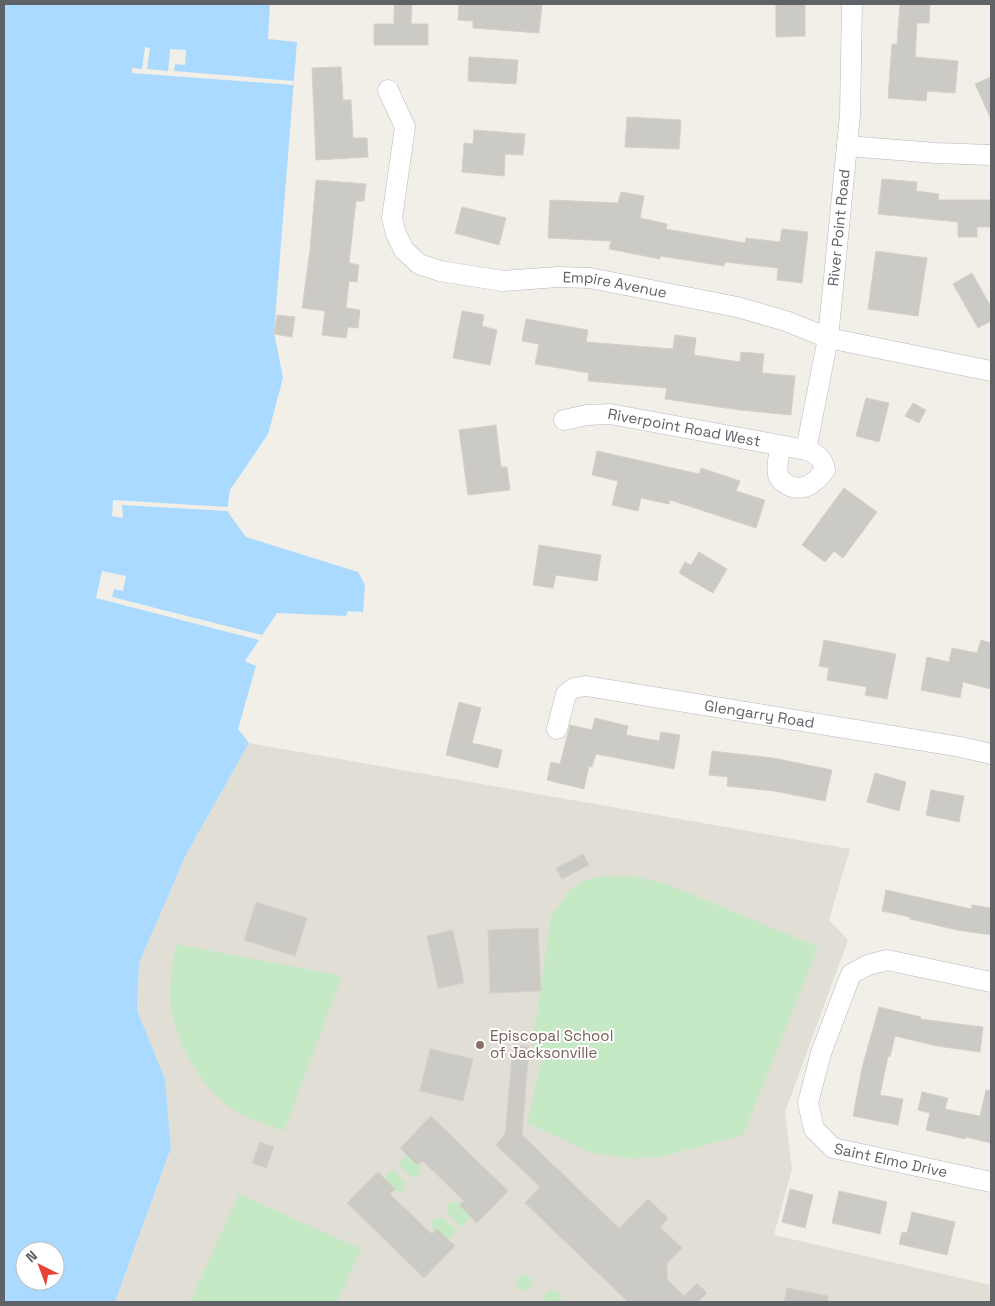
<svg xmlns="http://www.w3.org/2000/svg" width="995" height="1306" viewBox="0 0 995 1306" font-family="'Space Grotesk',sans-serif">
  <rect width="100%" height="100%" fill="#f1efe8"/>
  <polygon fill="#e1ded6" points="249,743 850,849 829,920 848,940 785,1112 792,1169 774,1235 991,1285 991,1302 115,1302 171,1148 165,1079 137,1010 139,963 186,855"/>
  <g fill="#c5e8c5">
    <polygon points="631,876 664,883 818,947 743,1135 664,1156 635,1159 592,1153 527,1123 544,1051 532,1048 551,916 571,889 583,881 599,877"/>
    <path d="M176 944 342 976 284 1131C266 1124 244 1118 228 1106 200 1083 181 1051 173 1016 172 1010 170 1004 170 997 170 979 173 962 176 944Z"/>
    <polygon points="407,1155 417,1165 419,1164 420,1175 411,1177 397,1164"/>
    <polygon points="393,1169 405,1183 403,1192 393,1191 395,1188 384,1178"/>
    <polygon points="239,1194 361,1249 337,1302 190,1302"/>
    <polygon points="449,1202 462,1203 471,1217 461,1227 446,1212"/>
    <polygon points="442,1217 457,1231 448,1239 437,1229 433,1233 432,1220"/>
    <circle cx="524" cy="1283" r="8"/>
    <polygon points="550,1290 559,1292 562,1301 545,1302 544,1296"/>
  </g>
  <path fill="#aadaff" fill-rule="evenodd" d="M4 4H270L268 39 297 42 274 332 283 378 268 434 230 490 227 511 246 537 358 572 365 585 363 612 348 611 346 616 277 613 245 661 256 666 238 729 249 743 186 855 139 963 137 1010 165 1079 171 1148 115 1302H4ZM25 1251H55V1281H25Z"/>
  <g fill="#f1efe8">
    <polygon points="145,47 150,48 147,69 168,71 170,49 186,50 185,65 175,64 174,71 294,81 293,85 132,73 132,68 142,69"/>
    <polygon points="113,500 228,507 227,511 122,505 123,518 112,516"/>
    <polygon points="102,571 126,576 123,591 114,589 112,597 262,635 259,640 96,598"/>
  </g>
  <g fill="#cccac5" stroke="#d6d1c6">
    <polygon points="394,4 412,4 411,24 428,24 428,45 374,45 374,24 394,24"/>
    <polygon points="459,4 542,4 539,33 473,28 473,21 458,20"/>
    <polygon points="776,4 805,4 805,36 776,37"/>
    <polygon points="900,4 930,4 929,23 917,23 915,57 958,61 955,93 927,91 926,101 888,98 892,44 897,44"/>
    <polygon points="469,57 518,60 516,84 468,81"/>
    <polygon points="341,67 343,100 351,100 353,138 367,138 368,157 316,160 312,68"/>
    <polygon points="991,77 991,119 975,84"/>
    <polygon points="627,117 681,120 679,149 625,147"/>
    <polygon points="474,130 525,134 523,155 505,154 504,176 462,172 464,143 473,144"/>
    <polygon points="882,179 917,182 916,191 939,194 938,200 991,200 991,227 977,227 977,237 958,237 958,222 878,214"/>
    <polygon points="316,180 366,184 364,201 356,201 349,263 359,265 357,282 349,281 346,308 360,310 358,328 348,327 346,338 322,335 325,311 302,308 310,250"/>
    <polygon points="621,192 644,196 640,218 667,224 666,229 745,243 746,238 780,242 782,229 808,232 802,283 777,280 778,268 725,262 724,266 660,256 660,259 609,249 611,241 548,238 550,200 618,203"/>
    <polygon points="462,207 506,218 499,245 455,233"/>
    <polygon points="876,251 927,258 918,316 868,309"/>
    <polygon points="972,273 991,307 991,321 978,328 953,284"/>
    <polygon points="462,311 484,315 482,326 497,330 490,365 453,358"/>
    <polygon points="277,315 295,317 292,337 274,334"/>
    <polygon points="526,319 588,330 586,342 673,349 675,335 696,338 694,355 740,362 741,352 764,354 762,373 795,376 791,415 740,410 665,399 667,388 588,381 589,373 535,364 539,344 522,341"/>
    <polygon points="866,398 889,403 879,442 856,436"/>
    <polygon points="913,403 926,410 919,423 905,416"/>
    <polygon points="496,425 501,467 507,467 510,490 468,495 459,430"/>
    <polygon points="597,451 699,474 701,468 740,481 736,491 765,500 756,528 670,500 669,504 641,498 638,511 612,505 618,481 592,475"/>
    <polygon points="844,488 877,512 843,558 834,551 825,562 802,545"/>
    <polygon points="539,545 601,555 597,581 556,575 553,588 533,585"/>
    <polygon points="699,552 727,569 713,593 679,573 685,562 691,565"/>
    <polygon points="824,640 896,654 887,699 865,695 867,687 827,680 829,668 819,666"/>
    <polygon points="981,640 991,643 991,689 963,682 960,698 921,690 927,657 949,662 952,648 977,653"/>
    <polygon points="459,702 481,708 472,743 502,750 498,768 446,755"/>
    <polygon points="595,718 628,726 626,735 659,741 661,732 680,735 674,769 596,754 592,767 589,766 584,789 547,780 551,762 560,764 570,725 592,730"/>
    <polygon points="712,751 773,758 832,770 825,801 774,791 727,786 728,777 709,775"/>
    <polygon points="875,773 906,782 899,811 867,802"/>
    <polygon points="931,790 964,796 959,822 926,815"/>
    <polygon points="583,854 589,865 562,879 556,868"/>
    <polygon points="886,890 971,909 972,905 991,908 991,935 957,930 910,919 910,917 882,911"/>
    <polygon points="256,902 307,918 295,956 244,940"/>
    <polygon points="538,928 541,991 490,993 488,930"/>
    <polygon points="453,930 464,983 438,988 427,936"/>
    <polygon points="879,1007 921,1017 920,1019 983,1027 980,1052 937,1046 895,1036 890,1057 888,1056 880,1095 903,1099 898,1125 853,1116 862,1068"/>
    <polygon points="513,1045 529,1047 522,1135 619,1228 648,1199 668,1218 660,1227 682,1248 667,1263 667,1279 684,1296 697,1283 707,1293 698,1302 628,1302 525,1203 540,1187 496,1145 505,1134"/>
    <polygon points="430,1049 473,1059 463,1101 420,1091"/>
    <polygon points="986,1090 991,1091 991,1143 966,1137 965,1139 926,1130 930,1113 918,1110 922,1092 948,1098 945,1109 980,1116"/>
    <polygon points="431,1116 508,1191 477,1223 459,1205 464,1201 423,1161 417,1165 400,1148"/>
    <polygon points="260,1142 274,1147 266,1168 252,1163"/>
    <polygon points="378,1172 395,1189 390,1194 417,1220 432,1234 437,1229 455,1246 424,1278 347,1203"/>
    <polygon points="790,1189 813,1195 805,1228 782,1222"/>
    <polygon points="839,1191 887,1202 880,1234 832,1223"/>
    <polygon points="912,1212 955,1222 947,1255 899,1244 902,1232 907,1233"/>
    <polygon points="787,1288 828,1296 828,1302 784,1302"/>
  </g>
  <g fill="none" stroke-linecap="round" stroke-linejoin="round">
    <defs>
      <g id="minor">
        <path id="s1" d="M388 90 405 127 392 218 396 234 404 250 419 264 440 271 503 281 558 277 590 278 737 307 786 321 828 338 991 371"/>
        <polyline points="847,146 936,153 991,155"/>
        <path id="s2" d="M564 420 587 415 610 414 806 450C817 454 823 458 825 470 816 482 804 493 788 485 784 483 779 479 778 474 776 465 779 454 781 446"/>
        <path id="s3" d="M806 450 828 338 850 115 852 4"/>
        <path id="s4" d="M557 729 566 694 574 688 586 686 961 747 991 754"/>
        <path id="s5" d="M991 982 887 960 868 965 851 974 821 1053 808 1103 814 1129 833 1148 991 1182"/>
      </g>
    </defs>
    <use href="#minor" stroke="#b5b8bc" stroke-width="21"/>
    <use href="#minor" stroke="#fff" stroke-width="20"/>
  </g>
  <circle fill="#8d6e63" stroke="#fff" stroke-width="2" cx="480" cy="1045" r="5"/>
  <g text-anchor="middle" stroke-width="4" stroke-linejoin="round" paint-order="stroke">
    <g font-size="15" fill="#5f6368" stroke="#fff">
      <text dy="5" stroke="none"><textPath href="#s3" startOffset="225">River Point Road</textPath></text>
      <text dy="5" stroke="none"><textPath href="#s1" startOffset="386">Empire Avenue</textPath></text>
      <text dy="5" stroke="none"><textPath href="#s2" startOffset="122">Riverpoint Road West</textPath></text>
      <text dy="5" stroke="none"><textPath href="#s4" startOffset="234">Glengarry Road</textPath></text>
      <text dy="5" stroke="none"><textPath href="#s5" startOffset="394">Saint Elmo Drive</textPath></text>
    </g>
    <g font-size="15" fill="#785e54" stroke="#fff" text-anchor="start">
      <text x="490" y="1041">Episcopal School<tspan x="490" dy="17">of Jacksonville</tspan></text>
    </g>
  </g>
  <rect width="995" height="1306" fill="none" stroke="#5f6368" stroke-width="10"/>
  <g transform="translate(40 1266) rotate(318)"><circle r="24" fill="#ffffff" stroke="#bfc1c3"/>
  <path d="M0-4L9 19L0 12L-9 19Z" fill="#ea4335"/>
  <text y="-8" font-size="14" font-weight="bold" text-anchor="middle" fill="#5f6368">N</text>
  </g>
</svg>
